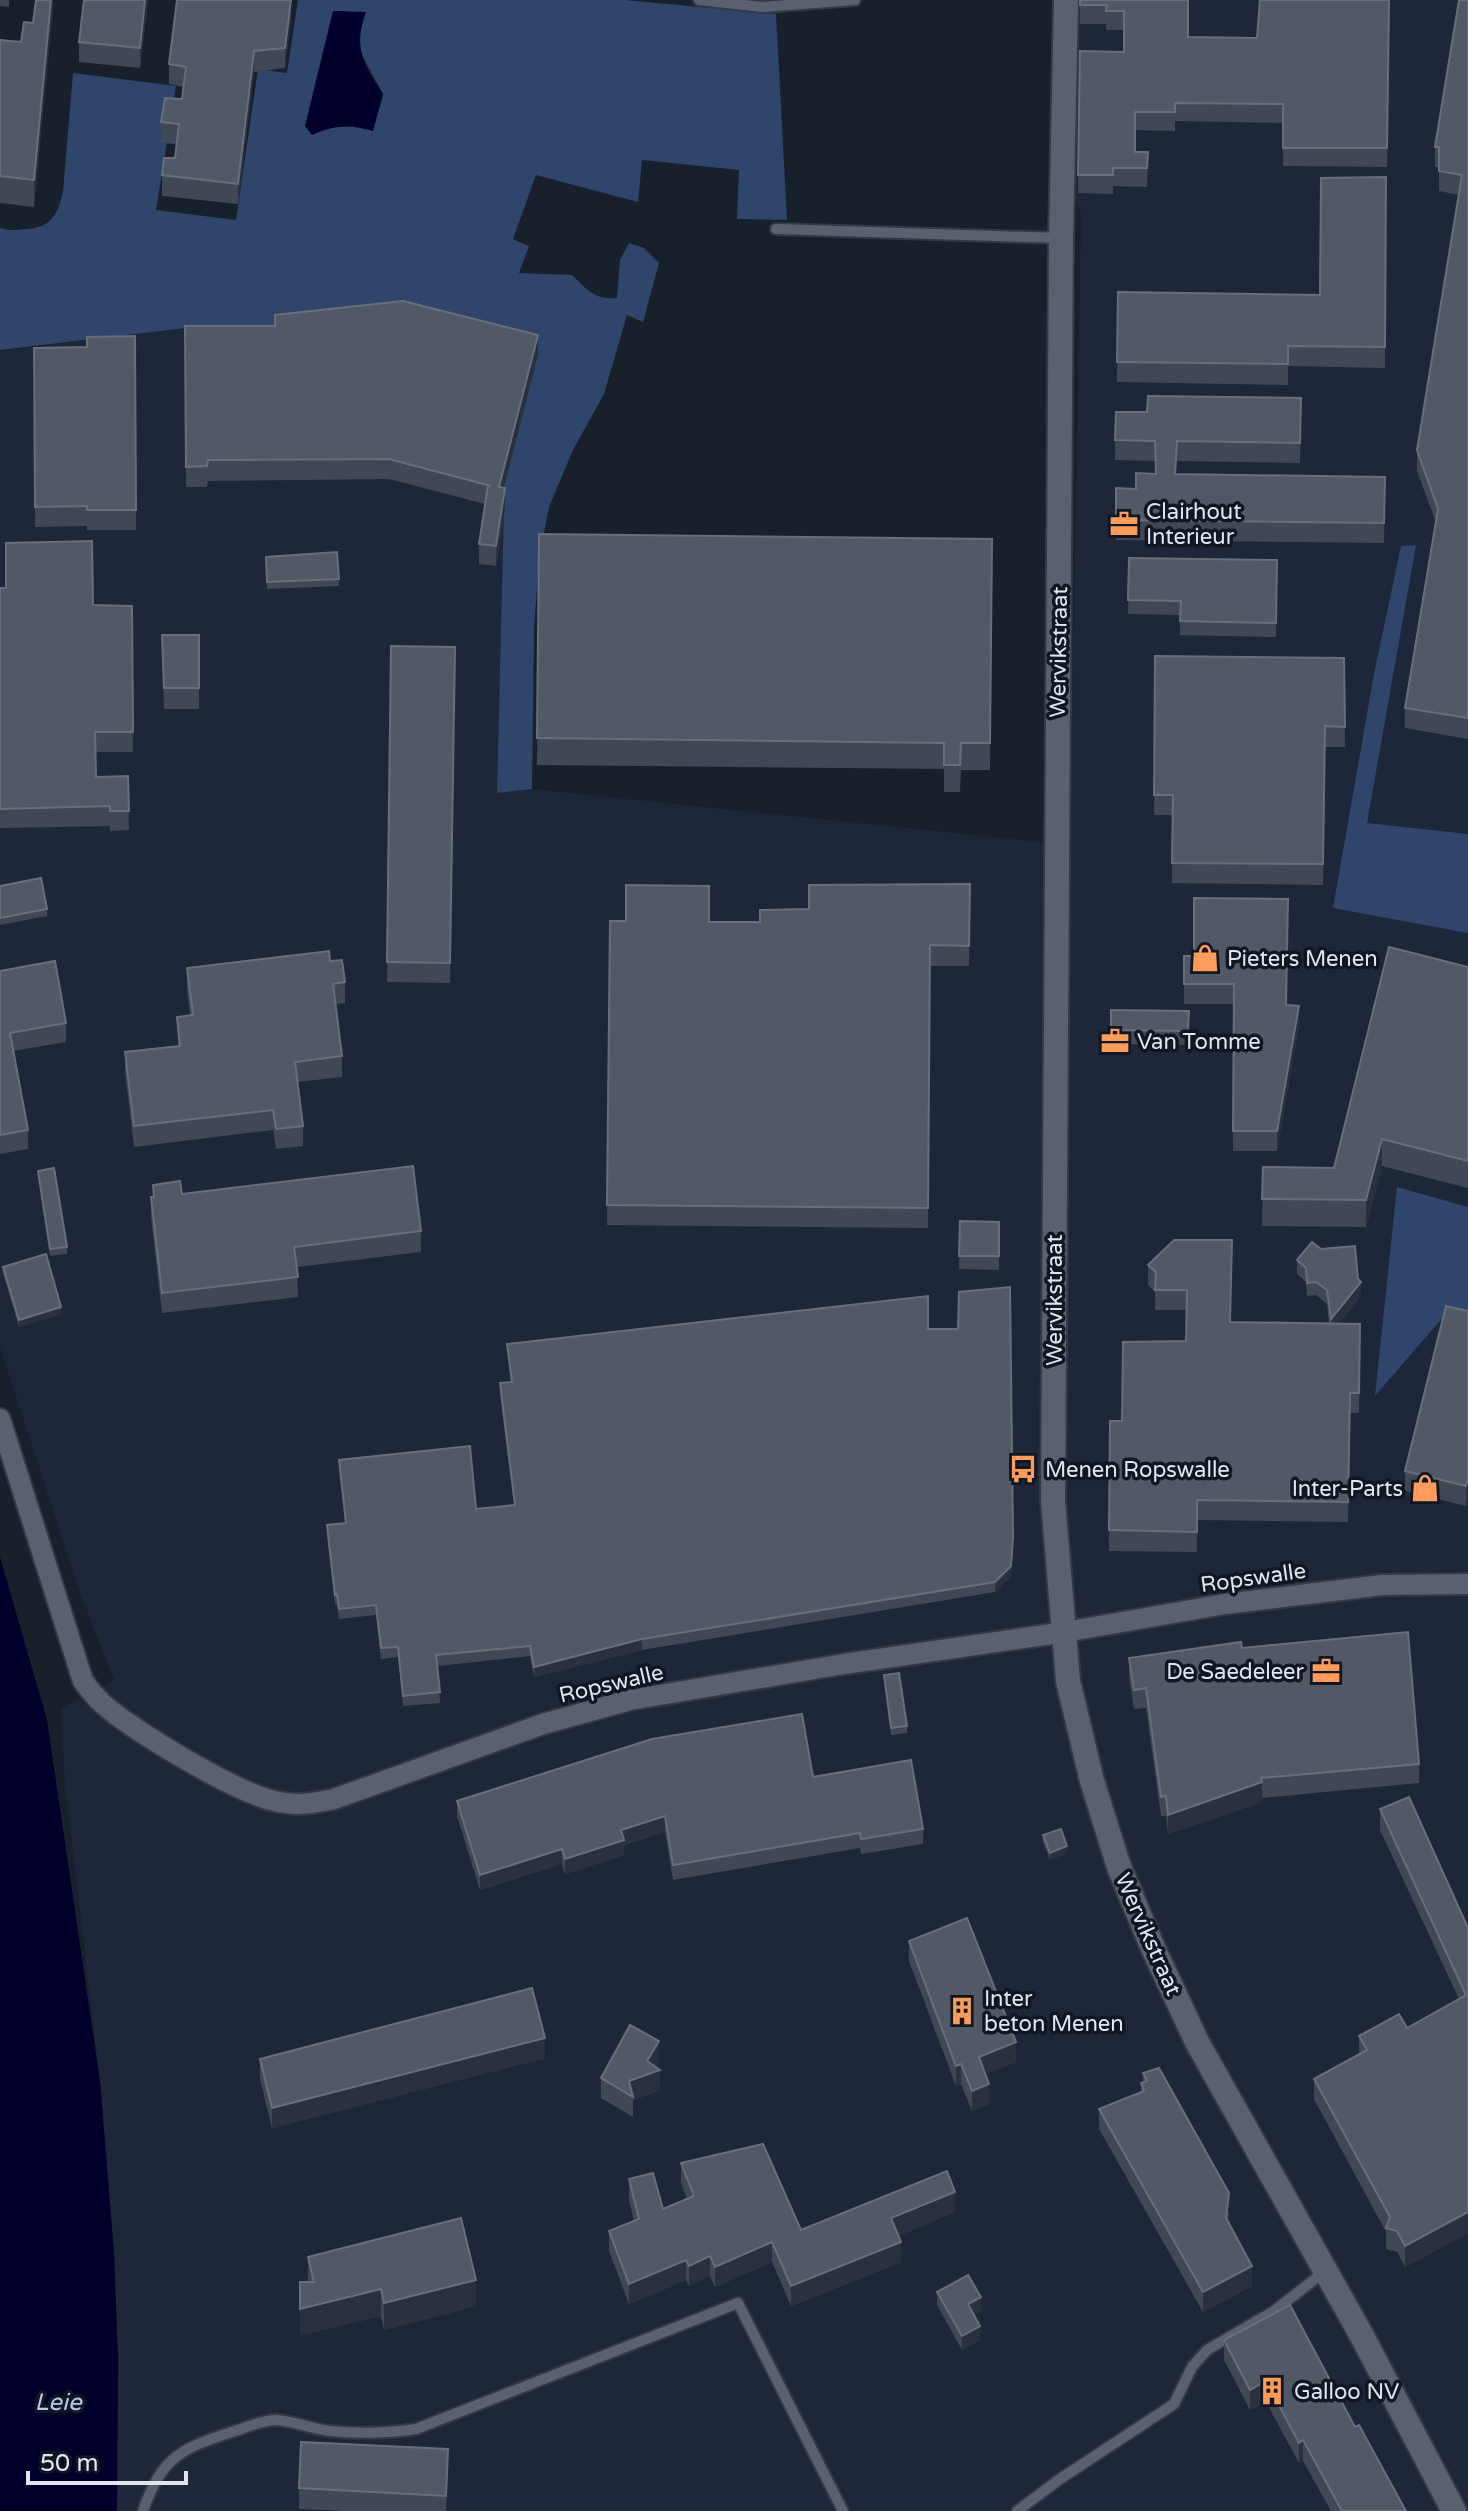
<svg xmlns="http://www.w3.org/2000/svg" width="1468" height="2511" viewBox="0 0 1468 2511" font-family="'Varela Round',sans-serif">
  <rect width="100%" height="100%" fill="#18202c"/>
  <polygon fill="#1d2739" points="1076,0 1468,0 1468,2511 117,2511 118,2357 114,2253 100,2081 65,1783 61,1709 114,1680 81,1595 0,1347 0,351 186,328 538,355 499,507 505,508 497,793 532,789 1070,845 1081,214 1074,195"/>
  <g fill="#2f456c" fill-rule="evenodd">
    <path d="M298 0H625L776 14 787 220 737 219 739 170 642 160 638 202 536 175 513 239 529 246 519 273 572 275C588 290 594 300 617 298L620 260 629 243 644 248 659 263 643 322 627 315 604 394 573 450 549 507 539 558 534 630 532 789 497 793 504 508 275 336 186 328 0 350V228C9 231 17 230 26 229 51 228 58 214 63 192L73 73 176 86 156 210 236 220 258 69 287 73ZM333 11 365 13 358 34 362 55 383 94 372 131 352 125 328 128Z"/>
    <polygon points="1416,545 1367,823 1468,834 1468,933 1333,908 1374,674 1401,546"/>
    <polygon points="1397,1187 1468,1207 1468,1323 1444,1316 1375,1396"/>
  </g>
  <g fill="#00002b">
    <path d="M333 11 366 12C353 47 363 64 383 94L373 131C350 124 334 125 312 135L305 126Z"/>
    <polygon points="0,1557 47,1720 100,2081 114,2253 118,2357 117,2511 0,2511"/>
  </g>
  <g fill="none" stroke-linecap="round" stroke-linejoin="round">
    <defs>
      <g id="service">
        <polyline points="699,0 762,7 855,0"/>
        <polyline points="776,229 1061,238"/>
        <path d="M143 2511C162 2456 182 2448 235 2431 248 2427 262 2420 276 2420 294 2421 312 2429 330 2431 358 2434 388 2433 416 2429L738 2303 843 2511"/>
        <polyline points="1017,2511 1060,2479 1174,2404 1192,2367 1207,2350 1274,2311 1324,2272"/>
      </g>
      <path id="minor" d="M0 1419 83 1681C89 1689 95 1697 103 1704 133 1731 241 1796 279 1802 298 1806 315 1803 334 1799L543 1724 630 1700 844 1664 1065 1632 1225 1604 1382 1585 1468 1584"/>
      <polyline id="tertiary" points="1066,0 1061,238 1053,1501 1068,1681 1092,1781 1119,1867 1153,1948 1197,2042 1362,2336 1454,2511"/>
    </defs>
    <use href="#service" stroke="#343944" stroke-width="14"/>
    <use href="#minor" stroke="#343944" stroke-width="24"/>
    <use href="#tertiary" stroke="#343944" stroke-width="28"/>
    <use href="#service" stroke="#596171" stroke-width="10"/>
    <use href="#minor" stroke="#596171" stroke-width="20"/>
    <use href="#tertiary" stroke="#596171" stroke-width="24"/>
  </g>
  <g fill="#404855">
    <polygon points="0,0 9,0 9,7 0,6"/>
    <polygon points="53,0 34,207 0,203 0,40 21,42 33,23"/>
    <polygon points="84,0 148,0 140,68 79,62 79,42"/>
    <polygon points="1080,0 1188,0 1188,37 1257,38 1389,0 1387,167 1283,166 1283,123 1175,121 1175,131 1135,130 1135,152 1148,152 1147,187 1113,186 1113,194 1078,193 1080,51 1124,52 1124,30 1106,30 1106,24 1080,24"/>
    <polygon points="1468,0 1468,739 1405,728 1405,708 1436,523 1417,471 1417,450 1459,195 1439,191 1439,167 1435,167 1435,147"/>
    <polygon points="291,19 285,68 254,72 238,204 162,196 162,175 175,158 177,144 161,143 161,122 182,99 183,87 169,84 169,64"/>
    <polygon points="1386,177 1385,368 1288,366 1288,385 1117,382 1118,292 1320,295"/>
    <polygon points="185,326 538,355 504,487 505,508 496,566 479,564 479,544 485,504 389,479 208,481 207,487 186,487"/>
    <polygon points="135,336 136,530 87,530 87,526 35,527 34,348 87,347"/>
    <polygon points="1301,398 1300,463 1177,461 1176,474 1385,477 1384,543 1116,540 1116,520 1136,489 1156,474 1155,461 1115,460 1115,440 1147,412"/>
    <polygon points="539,534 992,539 990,770 961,770 960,792 944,792 944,769 537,765"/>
    <polygon points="337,552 339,586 267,589 266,557"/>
    <polygon points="1129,558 1277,560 1276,637 1180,635 1180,615 1128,614"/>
    <polygon points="0,588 93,605 132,606 133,752 96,752 96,777 128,776 129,830 110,831 110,826 0,828"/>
    <polygon points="162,635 199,635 199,709 164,709"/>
    <polygon points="391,646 455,647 450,983 387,982"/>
    <polygon points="1155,656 1344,658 1345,747 1325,747 1323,885 1172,883 1172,815 1154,815"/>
    <polygon points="970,884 969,966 930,966 928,1228 607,1225 610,921 760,922 809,909"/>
    <polygon points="0,886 47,909 47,916 0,925"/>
    <polygon points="1184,956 1287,1005 1299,1026 1277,1151 1233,1151 1234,1004 1184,1004"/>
    <polygon points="330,961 345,982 345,1003 336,1004 342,1056 342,1077 298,1082 303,1126 303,1146 276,1149 273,1130 134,1147 125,1072 125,1052 178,1046 177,1017 190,1015 187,989 187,968"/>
    <polygon points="1468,967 1468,1188 1382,1166 1366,1227 1262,1226 1263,1167 1334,1168"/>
    <polygon points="0,971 66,1023 66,1042 13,1051 28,1130 28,1149 0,1154"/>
    <polygon points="1111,1010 1189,1011 1188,1045 1111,1044"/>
    <polygon points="38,1171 67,1247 67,1254 50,1256"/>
    <polygon points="153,1185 182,1194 421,1231 421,1252 297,1267 298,1297 162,1313 151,1218 151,1197 153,1197"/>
    <polygon points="960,1221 999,1222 999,1270 959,1269"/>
    <polygon points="1174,1240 1230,1322 1329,1323 1327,1304 1316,1295 1307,1296 1306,1282 1297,1274 1297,1260 1358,1279 1361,1296 1339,1323 1360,1324 1359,1413 1350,1413 1348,1522 1197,1520 1197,1552 1109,1551 1110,1421 1122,1421 1186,1341 1187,1310 1155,1310 1155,1292 1148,1285 1148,1265"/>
    <polygon points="3,1267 61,1314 19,1327 3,1273"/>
    <polygon points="1468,1311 1466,1506 1405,1491 1405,1471"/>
    <polygon points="928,1329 1011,1576 995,1592 642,1650 534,1677 530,1656 438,1666 440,1703 403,1706 398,1657 381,1659 376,1615 339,1619 337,1605 335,1605 327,1536 327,1525 345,1523 339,1460 476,1509 514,1505 500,1394 500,1383 511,1382 507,1344"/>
    <polygon points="1242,1648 1419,1764 1419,1783 1262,1798 1262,1802 1168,1834 1166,1816 1161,1816 1146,1708 1134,1709 1129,1677 1129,1658"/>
    <polygon points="884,1675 907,1726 907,1733 891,1735"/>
    <polygon points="813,1777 923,1829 923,1844 861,1854 860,1848 673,1880 665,1832 624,1845 624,1855 565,1874 562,1864 480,1890 457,1816 457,1801"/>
    <polygon points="1380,1809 1468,1928 1468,2233 1405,2267 1397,2252 1386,2249 1386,2232 1314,2099 1314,2079 1359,2054 1359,2036 1407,2028 1459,1999 1380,1830"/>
    <polygon points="1043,1835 1067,1853 1050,1860 1043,1842"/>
    <polygon points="909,1941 1016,2062 985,2074 989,2104 972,2111 961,2084 956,2086 909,1961"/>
    <polygon points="545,2058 272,2128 260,2079 260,2059"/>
    <polygon points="659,2061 656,2067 660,2090 633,2100 633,2117 601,2098 601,2078"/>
    <polygon points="1143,2073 1229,2213 1228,2221 1252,2286 1203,2312 1099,2129 1099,2109 1141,2093 1141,2083 1143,2082"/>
    <polygon points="681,2163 801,2230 955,2212 898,2236 901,2262 791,2306 772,2262 715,2287 710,2276 689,2286 686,2280 629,2304 609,2251 609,2231 634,2221 629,2200 629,2179 663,2209 687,2199 681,2183"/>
    <polygon points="308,2257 476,2306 384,2330 381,2316 300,2335 300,2282 308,2282"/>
    <polygon points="937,2292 981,2311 973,2315 980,2340 962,2350 937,2305"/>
    <polygon points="1224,2340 1355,2427 1406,2511 1331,2511 1303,2461 1299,2463 1266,2402 1250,2410 1224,2360"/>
    <polygon points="448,2469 446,2511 347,2511 299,2509 299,2488"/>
  </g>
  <g fill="#29313e">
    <polygon points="51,0 53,0 53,10 34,207 34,180"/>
    <polygon points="145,0 148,0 140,68 140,48"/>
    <polygon points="291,0 291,19 285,68 285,48"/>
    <polygon points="254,51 254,72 238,204 238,184"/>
    <polygon points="538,335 538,355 499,507 499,487"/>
    <polygon points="505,488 505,508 496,566 496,546"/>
    <polygon points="1299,1006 1299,1026 1277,1151 1277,1131"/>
    <polygon points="1382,1139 1382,1166 1366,1227 1366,1200"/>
    <polygon points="1361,1282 1361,1296 1331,1333 1331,1319"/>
    <polygon points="61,1307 61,1314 19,1327 19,1320"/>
    <polygon points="1468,1478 1468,1499 1466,1506 1466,1486"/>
    <polygon points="1013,1547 1011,1576 995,1592 995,1582"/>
    <polygon points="642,1639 642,1650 534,1677 534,1667"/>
    <polygon points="1262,1782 1262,1802 1168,1834 1168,1815"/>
    <polygon points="665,1816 665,1832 624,1845 624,1855 565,1874 565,1859 621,1830"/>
    <polygon points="1067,1846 1067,1853 1050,1860 1050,1853"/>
    <polygon points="562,1849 562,1864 480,1890 480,1875"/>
    <polygon points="545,2038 545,2058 272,2128 272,2108"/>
    <polygon points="659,2041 659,2061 652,2073 660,2070 660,2090 633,2100 629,2081 647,2061"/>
    <polygon points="1016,2042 1016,2062 979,2077 979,2057"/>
    <polygon points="961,2064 961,2084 956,2086 956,2066"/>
    <polygon points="989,2084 989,2104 972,2111 972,2091"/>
    <polygon points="955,2192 955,2212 891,2239 891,2218"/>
    <polygon points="1468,2212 1468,2233 1405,2267 1405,2246"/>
    <polygon points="772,2242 772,2262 715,2287 715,2267"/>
    <polygon points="901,2242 901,2262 791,2306 791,2286"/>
    <polygon points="710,2256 710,2276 689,2286 689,2266"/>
    <polygon points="686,2260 686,2280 629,2304 629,2284"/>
    <polygon points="1252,2266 1252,2286 1203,2312 1203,2292"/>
    <polygon points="476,2280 476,2306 384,2330 384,2303"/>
    <polygon points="381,2289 381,2316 300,2335 300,2309"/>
    <polygon points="981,2297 981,2311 968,2318 968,2304"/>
    <polygon points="980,2326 980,2340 962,2350 962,2336"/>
    <polygon points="1266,2381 1266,2402 1250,2410 1250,2390"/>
    <polygon points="1303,2440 1303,2461 1299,2463 1299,2443"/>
  </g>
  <g fill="#515966" stroke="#686f7b" stroke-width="2">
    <polygon points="36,0 51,0 34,180 0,176 0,40 21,42 24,22 33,23"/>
    <polygon points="84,0 145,0 140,48 79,42"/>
    <polygon points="177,0 291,0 285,48 254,51 238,184 162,175 164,158 175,158 179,124 161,122 165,98 182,99 186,67 169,64"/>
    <polygon points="1080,0 1188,0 1188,37 1257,38 1260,0 1389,0 1387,148 1283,148 1283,104 1175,103 1175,112 1135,112 1135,152 1148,152 1147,168 1113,168 1113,175 1078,175 1080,51 1124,52 1124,11 1106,11 1107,5 1080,5"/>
    <polygon points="1459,0 1468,0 1468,718 1405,708 1438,509 1417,450 1462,175 1439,171 1439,147 1435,147"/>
    <polygon points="1386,177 1385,347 1288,346 1288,364 1117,362 1118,292 1320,295 1321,178"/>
    <polygon points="403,301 538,335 499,487 505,488 496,546 479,544 488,485 491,486 389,459 208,460 207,466 186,467 185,326 275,326 275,315"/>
    <polygon points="135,336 136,510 87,510 87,506 35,507 34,348 87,347 87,337"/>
    <polygon points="1148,396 1301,398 1300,443 1177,441 1175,474 1385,477 1384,523 1116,520 1116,488 1136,489 1136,473 1156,474 1155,441 1115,440 1116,412 1147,412"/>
    <polygon points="539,534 992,539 990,743 961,743 960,765 944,765 944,743 537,738"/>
    <polygon points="92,541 93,605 132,606 133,732 95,732 96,777 128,776 129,811 110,811 110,806 0,809 0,588 6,588 6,543"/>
    <polygon points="337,552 339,579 267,582 266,557"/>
    <polygon points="1129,558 1277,560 1276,623 1180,621 1181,601 1128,600"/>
    <polygon points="162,635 199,635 199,688 164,688"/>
    <polygon points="391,646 455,647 450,963 387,962"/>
    <polygon points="1155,656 1344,658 1345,727 1325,726 1323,864 1172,863 1173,795 1154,795"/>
    <polygon points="41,878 47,909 0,918 0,886"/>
    <polygon points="970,884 969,946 930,945 928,1208 607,1205 610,921 626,921 626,885 709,886 709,922 760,922 760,910 809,909 809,885"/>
    <polygon points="1194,898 1288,899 1286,1005 1299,1006 1277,1131 1233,1131 1234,984 1184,984 1184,956 1194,956"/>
    <polygon points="1389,947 1468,967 1468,1161 1382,1139 1366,1200 1262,1199 1263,1167 1334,1168"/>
    <polygon points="329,951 330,961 342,960 345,982 333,984 342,1056 295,1062 303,1126 276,1129 273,1110 134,1126 125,1052 180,1046 177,1017 193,1015 187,968"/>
    <polygon points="55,961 66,1023 10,1033 28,1130 0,1135 0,971"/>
    <polygon points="1111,1010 1189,1011 1188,1031 1111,1030"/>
    <polygon points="413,1166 421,1231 294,1247 298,1277 162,1293 151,1197 154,1197 153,1185 180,1181 182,1194"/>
    <polygon points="54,1168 67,1247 50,1249 38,1171"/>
    <polygon points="960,1221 999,1222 999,1256 959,1256"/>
    <polygon points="1174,1240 1232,1240 1230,1322 1360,1324 1359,1393 1350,1393 1348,1502 1197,1500 1197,1532 1109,1530 1110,1421 1122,1421 1123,1342 1186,1341 1187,1290 1155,1290 1156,1272 1148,1265"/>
    <polygon points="1312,1242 1321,1249 1355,1246 1358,1279 1361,1282 1331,1319 1327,1290 1316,1282 1307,1283 1306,1268 1297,1260"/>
    <polygon points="46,1254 61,1307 19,1320 3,1267"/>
    <polygon points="1010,1287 1013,1537 1011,1566 995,1582 642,1639 534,1667 530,1646 436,1655 440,1692 403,1696 398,1647 381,1648 376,1605 339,1609 337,1594 335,1595 327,1525 346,1523 339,1460 470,1446 476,1509 515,1505 500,1383 512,1382 507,1344 928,1296 928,1329 958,1329 959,1292"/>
    <polygon points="1446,1306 1468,1311 1468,1478 1466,1486 1405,1471"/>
    <polygon points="1408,1632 1419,1764 1261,1778 1262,1782 1168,1815 1166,1796 1161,1797 1146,1688 1134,1690 1129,1658 1241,1642 1242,1648"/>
    <polygon points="899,1673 907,1726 891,1728 884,1675"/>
    <polygon points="802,1714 813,1777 911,1760 923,1829 861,1839 860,1833 673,1865 665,1816 621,1830 624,1840 565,1859 562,1849 480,1875 457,1801 652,1739"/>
    <polygon points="1409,1797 1468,1928 1468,2212 1405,2246 1397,2231 1386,2228 1390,2217 1314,2079 1367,2050 1359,2036 1399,2014 1407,2028 1466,1995 1380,1809"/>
    <polygon points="1061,1829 1067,1846 1050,1853 1043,1835"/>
    <polygon points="967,1918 1016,2042 979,2057 989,2084 972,2091 961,2064 956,2066 909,1941"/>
    <polygon points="532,1988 545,2038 272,2108 260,2059"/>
    <polygon points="630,2025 659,2041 647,2061 660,2070 629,2081 633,2097 601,2078"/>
    <polygon points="1159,2068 1229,2193 1226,2218 1252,2266 1203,2292 1099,2109 1144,2091 1141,2083 1147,2081 1143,2073"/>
    <polygon points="763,2144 801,2230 947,2171 955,2192 891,2218 901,2242 791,2286 772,2242 715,2267 710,2256 689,2266 686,2260 629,2284 609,2231 639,2219 629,2179 653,2173 663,2209 694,2196 681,2163"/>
    <polygon points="461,2218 476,2280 384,2303 381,2289 300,2309 300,2282 314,2282 308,2257"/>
    <polygon points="968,2275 981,2297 968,2304 980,2326 962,2336 937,2292"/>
    <polygon points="1290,2305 1355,2427 1359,2425 1406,2511 1342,2511 1303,2440 1299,2443 1266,2381 1250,2390 1224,2340"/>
    <polygon points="301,2442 448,2449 446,2496 299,2488"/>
  </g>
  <defs>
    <symbol id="office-bare" viewBox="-9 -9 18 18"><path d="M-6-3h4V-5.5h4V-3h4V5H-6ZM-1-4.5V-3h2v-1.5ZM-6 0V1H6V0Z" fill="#ff9b5b" stroke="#101622" stroke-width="2.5" paint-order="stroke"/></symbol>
    <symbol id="shop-bare" viewBox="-9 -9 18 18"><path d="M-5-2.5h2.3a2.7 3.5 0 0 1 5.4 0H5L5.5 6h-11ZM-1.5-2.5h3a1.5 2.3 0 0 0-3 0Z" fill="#ff9b5b" stroke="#101622" stroke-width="2.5" paint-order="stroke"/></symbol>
    <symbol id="bus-bare" viewBox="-9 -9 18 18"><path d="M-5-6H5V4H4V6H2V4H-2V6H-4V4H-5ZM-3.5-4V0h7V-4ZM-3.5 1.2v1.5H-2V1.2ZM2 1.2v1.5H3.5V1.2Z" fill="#ff9b5b" stroke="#101622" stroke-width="2.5" paint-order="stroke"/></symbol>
    <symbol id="building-bare" viewBox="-9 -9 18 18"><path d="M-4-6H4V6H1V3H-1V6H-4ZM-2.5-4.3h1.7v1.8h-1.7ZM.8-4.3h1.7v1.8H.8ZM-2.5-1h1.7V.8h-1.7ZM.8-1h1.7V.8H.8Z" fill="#ff9b5b" stroke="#101622" stroke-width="2.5" paint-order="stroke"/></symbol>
  </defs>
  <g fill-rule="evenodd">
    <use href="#office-bare" x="1104" y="504" width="40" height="40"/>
    <use href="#shop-bare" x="1185" y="938" width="40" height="40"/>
    <use href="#office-bare" x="1095" y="1021" width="40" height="40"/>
    <use href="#bus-bare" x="1003" y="1449" width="40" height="40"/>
    <use href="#shop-bare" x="1405" y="1468" width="40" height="40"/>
    <use href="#office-bare" x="1306" y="1651" width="40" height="40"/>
    <use href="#building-bare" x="942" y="1991" width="40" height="40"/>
    <use href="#building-bare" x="1252" y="2371" width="40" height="40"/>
  </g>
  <g text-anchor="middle" stroke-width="7" stroke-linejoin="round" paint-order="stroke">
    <g font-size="22" fill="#e0e5ee" stroke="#101622" text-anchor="start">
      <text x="1146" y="519">Clairhout<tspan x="1146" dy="25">Interieur</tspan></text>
      <text x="1227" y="966">Pieters Menen</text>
      <text x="1137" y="1049">Van Tomme</text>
      <text x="1045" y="1477">Menen Ropswalle</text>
      <text x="1403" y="1496" text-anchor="end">Inter-Parts</text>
      <text x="1304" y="1679" text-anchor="end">De Saedeleer</text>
      <text x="984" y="2006">Inter<tspan x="984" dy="25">beton Menen</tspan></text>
      <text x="1294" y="2399">Galloo NV</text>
    </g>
    <g font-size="22" fill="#e0e5ee" stroke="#101622">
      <text transform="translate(1058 652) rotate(-89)" y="8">Wervikstraat</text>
      <text transform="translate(1054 1300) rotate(-90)" y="8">Wervikstraat</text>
      <text transform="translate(1253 1577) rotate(-8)" y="8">Ropswalle</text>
      <text transform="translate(611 1683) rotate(-13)" y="8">Ropswalle</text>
      <text transform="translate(1149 1934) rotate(66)" y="8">Wervikstraat</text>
    </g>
    <g font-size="24" font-style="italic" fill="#b4c9ef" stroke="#101622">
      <text x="58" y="2410">Leie</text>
    </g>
  </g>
  <path d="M28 2471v12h158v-12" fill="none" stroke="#e0e5ee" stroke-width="4"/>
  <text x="40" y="2471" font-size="24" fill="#e0e5ee" stroke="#101622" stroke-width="6" paint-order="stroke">50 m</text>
</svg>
